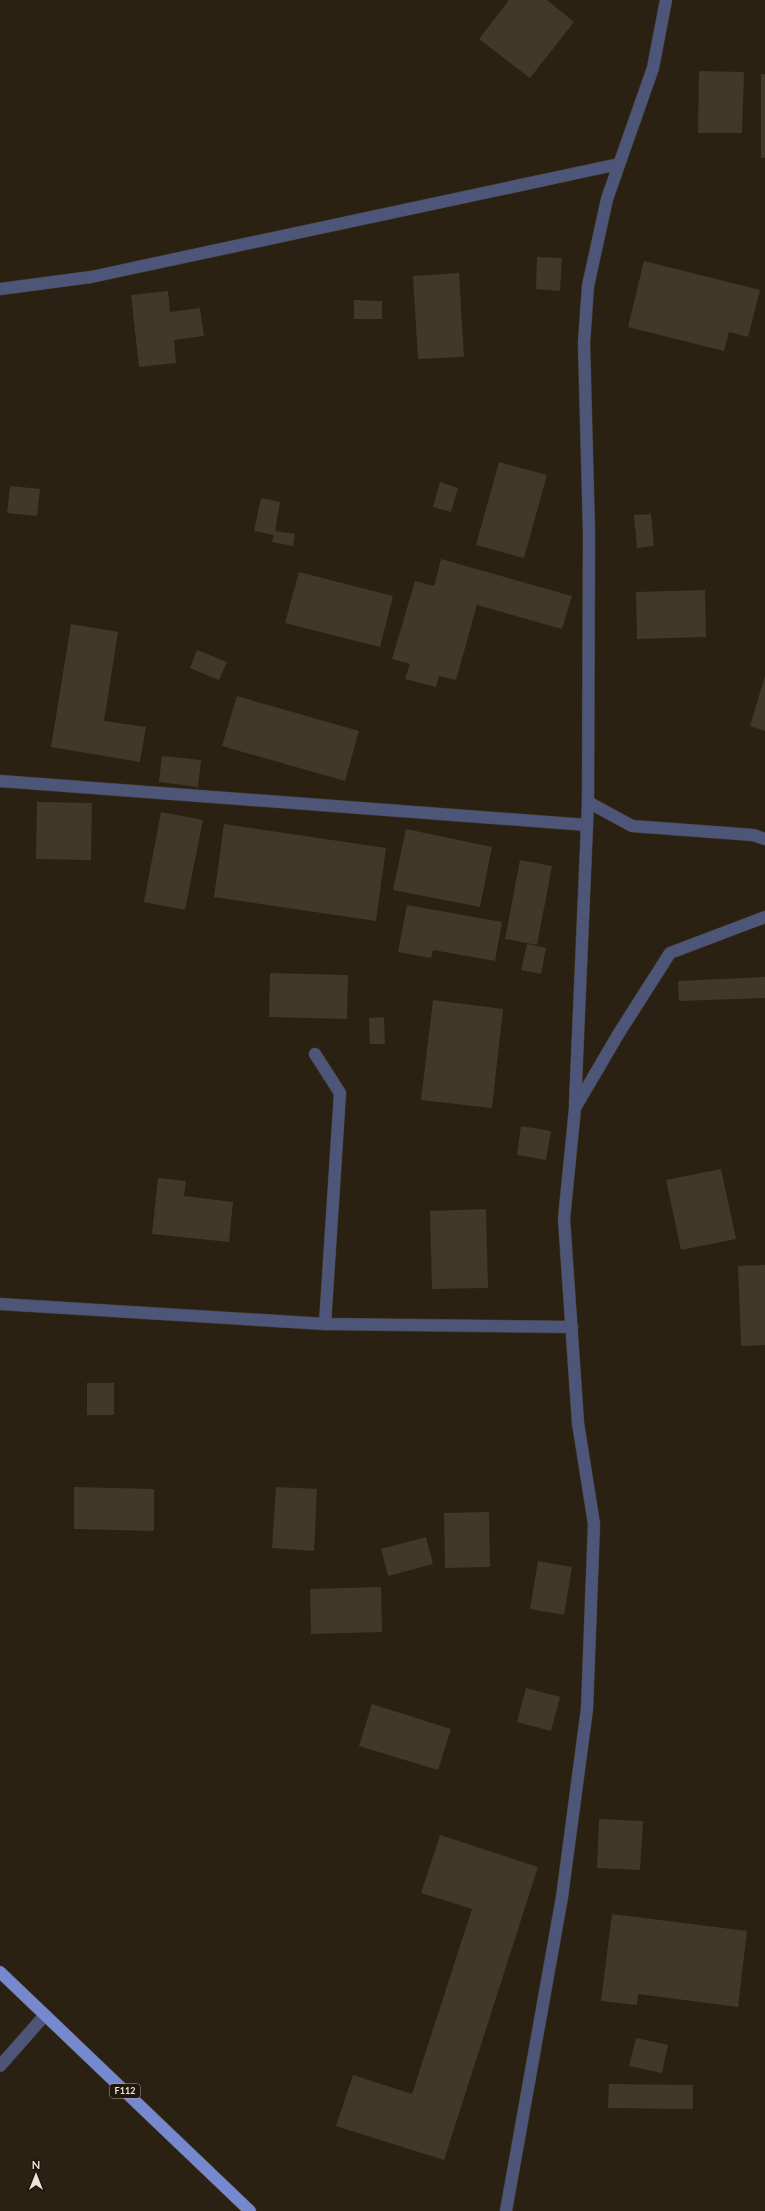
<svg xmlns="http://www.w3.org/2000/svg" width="765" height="2211" viewBox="0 0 765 2211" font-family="Lato,sans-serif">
  <rect width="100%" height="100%" fill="#2a2113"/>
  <g fill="#403829">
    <polygon points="509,0 547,0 574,22 530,78 479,39"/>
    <polygon points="699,71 744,72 742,133 698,133"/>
    <rect x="761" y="74" width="4" height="84"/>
    <polygon points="537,257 562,258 560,291 536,289"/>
    <polygon points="644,261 760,290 748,337 729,332 724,351 628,327"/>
    <polygon points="459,273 464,357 418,359 413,276"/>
    <polygon points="168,291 170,312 200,308 204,336 174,340 176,363 139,367 131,295"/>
    <polygon points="354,300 382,301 382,319 354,319"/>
    <polygon points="499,462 547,475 524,558 476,545"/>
    <polygon points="440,482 458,488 451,512 433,507"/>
    <polygon points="10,486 40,489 37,516 7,513"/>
    <polygon points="261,498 280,502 275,531 295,534 293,546 272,542 274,535 254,531"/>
    <polygon points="651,514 654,546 637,548 634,515"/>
    <polygon points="441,559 572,596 562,629 477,605 456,680 439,676 436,687 405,679 410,664 392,659 415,581 434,586"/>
    <polygon points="299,572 393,596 380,647 285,623"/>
    <polygon points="705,590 706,637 637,639 636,592"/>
    <polygon points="71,624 118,632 104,721 146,727 140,762 51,747"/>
    <polygon points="197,650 227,662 219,680 190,668"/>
    <polygon points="765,676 765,731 750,726"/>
    <polygon points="237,696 359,731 345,781 222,746"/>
    <polygon points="162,756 201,760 198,787 159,782"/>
    <polygon points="37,802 92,803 91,860 36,859"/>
    <polygon points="161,812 203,820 185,910 144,902"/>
    <polygon points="224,824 386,848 376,921 214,897"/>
    <polygon points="406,829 492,847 480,907 393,890"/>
    <polygon points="520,860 552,866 537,945 505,939"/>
    <polygon points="407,905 502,922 495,961 433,950 431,958 398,952"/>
    <polygon points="527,944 546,948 541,974 521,970"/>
    <polygon points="270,973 348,975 347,1019 269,1017"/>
    <polygon points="765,977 765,998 679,1001 678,981"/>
    <polygon points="433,1000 503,1009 492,1108 421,1100"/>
    <polygon points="384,1017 385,1044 370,1044 369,1018"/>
    <polygon points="521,1126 551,1131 546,1160 517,1155"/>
    <polygon points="721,1169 736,1239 681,1250 666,1180"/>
    <polygon points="158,1178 186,1181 184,1196 233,1202 229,1242 152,1234"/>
    <polygon points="486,1209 488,1288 432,1289 430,1211"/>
    <polygon points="765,1265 765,1345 741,1346 738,1266"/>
    <rect x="87" y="1383" width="27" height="32"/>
    <polygon points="74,1487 154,1489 154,1531 74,1529"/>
    <polygon points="276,1487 317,1489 314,1551 272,1548"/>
    <polygon points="489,1512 490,1567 445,1568 444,1513"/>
    <polygon points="426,1537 433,1564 388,1576 381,1549"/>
    <polygon points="538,1561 572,1567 564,1615 530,1609"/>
    <polygon points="381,1587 382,1632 311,1634 310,1589"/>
    <polygon points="526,1688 560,1697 551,1731 517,1722"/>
    <polygon points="372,1704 451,1729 438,1770 359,1746"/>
    <polygon points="599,1819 643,1821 640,1870 597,1868"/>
    <polygon points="440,1835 538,1867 444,2160 336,2126 353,2075 412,2094 472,1909 421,1893"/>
    <polygon points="612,1914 747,1931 738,2007 638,1994 637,2005 601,2001"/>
    <polygon points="636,2038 668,2045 662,2073 629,2066"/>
    <polygon points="609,2084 693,2085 693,2109 608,2108"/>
  </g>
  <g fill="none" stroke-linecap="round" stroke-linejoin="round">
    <defs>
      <g id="minor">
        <polyline points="0,289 91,277 619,164"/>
        <polyline points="0,781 587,825"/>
        <polyline points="588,802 632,826 753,835 765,839"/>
        <polyline points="315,1054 340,1093 325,1324"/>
        <polyline points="575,1105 588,802 589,532 584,343 588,286 607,199 653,68 666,0"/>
        <polyline points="0,1304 325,1324 572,1327"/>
        <polyline points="0,2066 45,2015"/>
        <polyline points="506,2211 562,1897 587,1709 594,1524 578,1423 564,1219 575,1108 619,1033 670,953 765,917"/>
      </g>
      <polyline id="major" points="0,1972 250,2211"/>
    </defs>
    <use href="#minor" stroke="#453c2f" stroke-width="13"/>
    <use href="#major" stroke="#453c2f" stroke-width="13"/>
    <use href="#minor" stroke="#4d5678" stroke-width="12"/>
    <use href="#major" stroke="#7689cf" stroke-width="12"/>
  </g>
  <g text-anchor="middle" stroke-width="3.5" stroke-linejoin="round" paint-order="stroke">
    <rect fill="#20180a" stroke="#ada79c" stroke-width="1" x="110" y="2084" width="30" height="14" rx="3"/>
    <g font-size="9" font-weight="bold" fill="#eae4db">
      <text x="125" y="2094">F112</text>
    </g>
  </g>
  <g transform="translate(36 2175)" stroke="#20180a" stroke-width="3" paint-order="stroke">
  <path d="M0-3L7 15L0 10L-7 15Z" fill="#eae4db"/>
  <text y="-6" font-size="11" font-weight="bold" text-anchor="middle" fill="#eae4db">N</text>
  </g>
</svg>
